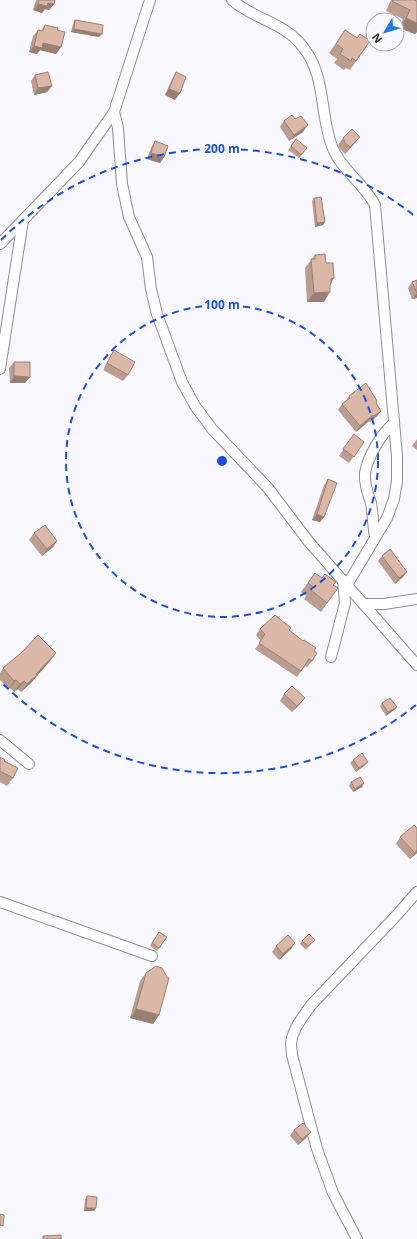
<svg xmlns="http://www.w3.org/2000/svg" width="417" height="1239" viewBox="0 0 417 1239" font-family="'Open Sans',sans-serif">
  <rect width="100%" height="100%" fill="#f9f7ff"/>
  <g fill="none" stroke-linecap="round" stroke-linejoin="round">
    <defs>
      <g id="minor">
        <path d="M232 0C253 19 284 22 303 47 327 77 319 115 333 149 342 170 364 184 375 205L397 456V481L394 499 387 518 347 585"/>
        <polyline points="114,112 118,128 122,184 129,217 147,257 151,289 157,314 182,382 195,406 213,430 268,488 309,542 417,665"/>
        <polyline points="0,244 79,162 114,112 150,0"/>
        <polyline points="0,369 23,220"/>
        <path d="M375 537C373 526 373 514 371 503 368 494 364 484 365 473 368 456 381 434 394 423"/>
        <polyline points="364,604 384,604 417,599"/>
        <polyline points="331,657 345,603 343,580"/>
        <polyline points="0,740 29,764"/>
        <polyline points="0,902 152,956"/>
        <path d="M357 1239 333 1193 317 1149 292 1055C292 1051 291 1047 291 1043 293 1028 304 1015 312 1004L395 917 417 892"/>
      </g>
    </defs>
    <use href="#minor" stroke="#8f8d94" stroke-width="12"/>
    <use href="#minor" stroke="#fff" stroke-width="10"/>
  </g>
  <g fill="#bb9d8f">
    <polygon points="36,0 55,0 54,4 49,10 45,9 42,13 33,10"/>
    <polygon points="391,0 414,0 417,1 417,32 415,34 399,28 403,19 386,11"/>
    <polygon points="75,20 99,37 71,32 73,24"/>
    <polygon points="45,25 57,30 61,47 56,54 40,50 37,54 29,52 33,36 38,30 41,31"/>
    <polygon points="345,30 357,38 370,41 350,70 346,68 344,70 334,63 337,59 329,53"/>
    <polygon points="176,72 180,93 175,100 165,95 172,79"/>
    <polygon points="35,75 52,86 47,92 34,95 31,81"/>
    <polygon points="284,121 303,132 289,141 280,127"/>
    <polygon points="360,137 355,143 345,154 340,149 338,145 343,138"/>
    <polygon points="296,139 307,148 299,158 288,150"/>
    <polygon points="155,141 164,157 160,163 147,159 151,148"/>
    <polygon points="314,198 323,225 315,227 312,201"/>
    <polygon points="315,255 326,263 334,278 331,282 324,302 307,302 305,268"/>
    <polygon points="417,280 417,298 412,299 408,288 412,282"/>
    <polygon points="114,350 128,375 123,381 103,370 110,357"/>
    <polygon points="14,362 30,377 25,383 10,383 9,368"/>
    <polygon points="349,396 377,401 376,403 381,411 377,416 370,422 369,421 356,432 338,410 342,404 345,402"/>
    <polygon points="354,434 364,442 349,463 339,456"/>
    <polygon points="417,439 417,450 412,446"/>
    <polygon points="328,479 324,517 320,522 312,520 324,485"/>
    <polygon points="34,533 57,541 53,547 42,556 29,540"/>
    <polygon points="382,556 407,572 403,577 395,584 378,561"/>
    <polygon points="315,573 322,578 334,585 338,588 321,612 304,599 306,596 301,592"/>
    <polygon points="260,629 289,630 314,651 312,661 307,667 305,666 297,677 255,649 261,641 256,635"/>
    <polygon points="56,653 50,661 36,677 31,683 21,692 18,689 14,692 10,688 8,689 0,680 0,673 3,668"/>
    <polygon points="284,694 305,698 300,704 292,712 280,701"/>
    <polygon points="382,703 397,707 394,710 386,716 380,706"/>
    <polygon points="0,757 4,761 13,778 7,786 0,782"/>
    <polygon points="353,760 365,765 356,772 350,763"/>
    <polygon points="351,782 364,783 362,787 353,792 349,786"/>
    <polygon points="400,837 417,853 410,859 396,844"/>
    <polygon points="159,932 167,937 157,951 150,946"/>
    <polygon points="302,941 312,943 306,950 300,944"/>
    <polygon points="276,946 291,949 279,960 272,952"/>
    <polygon points="146,973 159,1015 153,1024 130,1018 140,981"/>
    <polygon points="294,1130 306,1138 298,1145 290,1136"/>
    <polygon points="87,1196 94,1211 84,1211 85,1199"/>
  </g>
  <g fill="#998074">
    <polygon points="48,3 54,4 49,10 45,9 42,13 33,10 38,4"/>
    <polygon points="406,18 417,23 417,32 415,34 399,28"/>
    <polygon points="74,29 102,34 99,37 71,32"/>
    <polygon points="43,43 61,47 56,54 40,50 37,54 29,52 34,46"/>
    <polygon points="52,86 47,92 34,95 38,88"/>
    <polygon points="169,89 180,93 175,100 165,95"/>
    <polygon points="308,125 303,132 289,141 294,135"/>
    <polygon points="360,137 355,143 345,154 350,147"/>
    <polygon points="151,153 164,157 160,163 147,159"/>
    <polygon points="325,222 323,225 315,227 317,223"/>
    <polygon points="334,278 330,284 331,284 325,293 330,292 324,302 307,302 314,293 331,279"/>
    <polygon points="417,293 417,298 412,299"/>
    <polygon points="14,376 30,377 25,383 10,383"/>
    <polygon points="381,411 377,416 370,422 374,416"/>
    <polygon points="373,415 369,421 356,432 360,426"/>
    <polygon points="317,514 324,517 320,522 312,520"/>
    <polygon points="57,541 53,547 42,556 47,549"/>
    <polygon points="407,572 403,577 395,584 399,578"/>
    <polygon points="56,653 50,661 36,677 31,683 21,692 27,684"/>
    <polygon points="16,680 10,688 8,689 14,681"/>
    <polygon points="24,681 18,689 14,692 20,684"/>
    <polygon points="305,698 300,704 292,712 297,706"/>
    <polygon points="397,707 394,710 386,716 388,712"/>
    <polygon points="368,762 365,765 356,772 359,768"/>
    <polygon points="364,783 362,787 353,792 355,789"/>
    <polygon points="417,850 417,853 410,859 415,853"/>
    <polygon points="295,943 291,949 279,960 283,954"/>
    <polygon points="136,1009 159,1015 153,1024 130,1018"/>
    <polygon points="311,1132 306,1138 298,1145 302,1139"/>
    <polygon points="86,1208 96,1208 94,1211 84,1211"/>
  </g>
  <g fill="#dab7a6" stroke="#998074">
    <polygon points="39,0 55,0 54,4 48,3 47,6 38,4"/>
    <polygon points="393,0 414,0 417,1 417,23 406,18 410,10 392,1"/>
    <polygon points="75,20 103,25 102,34 74,29"/>
    <polygon points="45,25 58,28 57,30 65,32 61,47 43,43 42,48 34,46 38,30 43,31"/>
    <polygon points="345,30 357,38 360,34 370,41 356,61 352,58 351,61 340,54 343,49 336,44"/>
    <polygon points="48,72 52,86 38,88 35,75"/>
    <polygon points="176,72 186,77 180,93 169,89"/>
    <polygon points="292,115 295,119 301,116 308,125 294,135 284,121"/>
    <polygon points="352,129 360,137 350,147 345,143 343,138"/>
    <polygon points="296,139 307,148 301,155 291,146"/>
    <polygon points="155,141 168,146 164,157 151,153"/>
    <polygon points="321,197 325,222 317,223 314,198"/>
    <polygon points="325,254 326,263 333,263 334,278 331,279 331,284 330,284 330,292 314,293 311,259 315,259 315,255"/>
    <polygon points="417,280 417,293 412,282"/>
    <polygon points="114,350 135,362 128,375 107,363"/>
    <polygon points="14,362 30,362 30,377 14,376"/>
    <polygon points="366,383 377,401 376,403 381,411 374,416 373,415 360,426 342,404 350,398 349,396"/>
    <polygon points="354,434 364,442 354,457 343,449"/>
    <polygon points="328,479 337,483 324,517 317,514"/>
    <polygon points="45,525 57,541 47,549 34,533"/>
    <polygon points="390,549 407,572 399,578 382,556"/>
    <polygon points="315,573 322,578 325,574 336,582 333,585 338,588 327,603 311,590 313,587 308,583"/>
    <polygon points="275,615 291,628 289,630 303,641 304,640 316,648 314,651 317,653 312,661 309,659 301,671 259,643 265,634 260,629"/>
    <polygon points="38,635 56,653 36,674 37,675 27,684 24,681 20,684 16,680 14,681 3,668 21,653"/>
    <polygon points="292,686 305,698 297,706 284,694"/>
    <polygon points="390,698 397,707 388,712 382,703"/>
    <polygon points="362,753 368,762 359,768 353,760"/>
    <polygon points="0,757 5,760 4,761 18,768 13,778 0,771"/>
    <polygon points="360,777 364,783 355,789 351,782"/>
    <polygon points="414,825 417,828 417,850 415,853 400,837"/>
    <polygon points="159,932 167,937 159,948 152,943"/>
    <polygon points="309,934 315,940 308,946 302,941"/>
    <polygon points="288,935 295,943 283,954 276,946"/>
    <polygon points="156,966 162,968 167,977 169,978 159,1015 136,1009 146,973"/>
    <polygon points="303,1123 311,1132 302,1139 294,1130"/>
    <polygon points="87,1196 97,1197 96,1208 86,1208"/>
    <polygon points="0,1214 4,1215 3,1226 0,1225"/>
    <polygon points="61,1235 61,1239 43,1239 43,1236"/>
  </g>
  <g fill="none" stroke="#1d4ed8" stroke-width="2" stroke-dasharray="7 5">
    <circle cx="222" cy="461" r="156"/>
    <path d="M416 705A312 312 0 0 1 1 682M1 240A312 312 0 0 1 416 217"/>
  </g>
  <circle cx="222" cy="461" r="6" fill="#1d4ed8" stroke="#f9f7ff" stroke-width="2"/>
  <g font-size="12" text-anchor="middle" font-weight="bold" fill="#1d4ed8" stroke="#f9f7ff" stroke-width="3" stroke-linejoin="round" paint-order="stroke">
    <text x="222" y="153">200 m</text>
    <text x="222" y="309">100 m</text>
  </g>
  <g transform="translate(385 32) rotate(232)"><circle r="19" fill="#f9f7ff" stroke="#aaa8ae"/>
  <path d="M0-3L7 15L0 10L-7 15Z" fill="#217ae4"/>
  <text y="-6" font-size="11" font-weight="bold" text-anchor="middle" fill="#333235">N</text>
  </g>
</svg>
